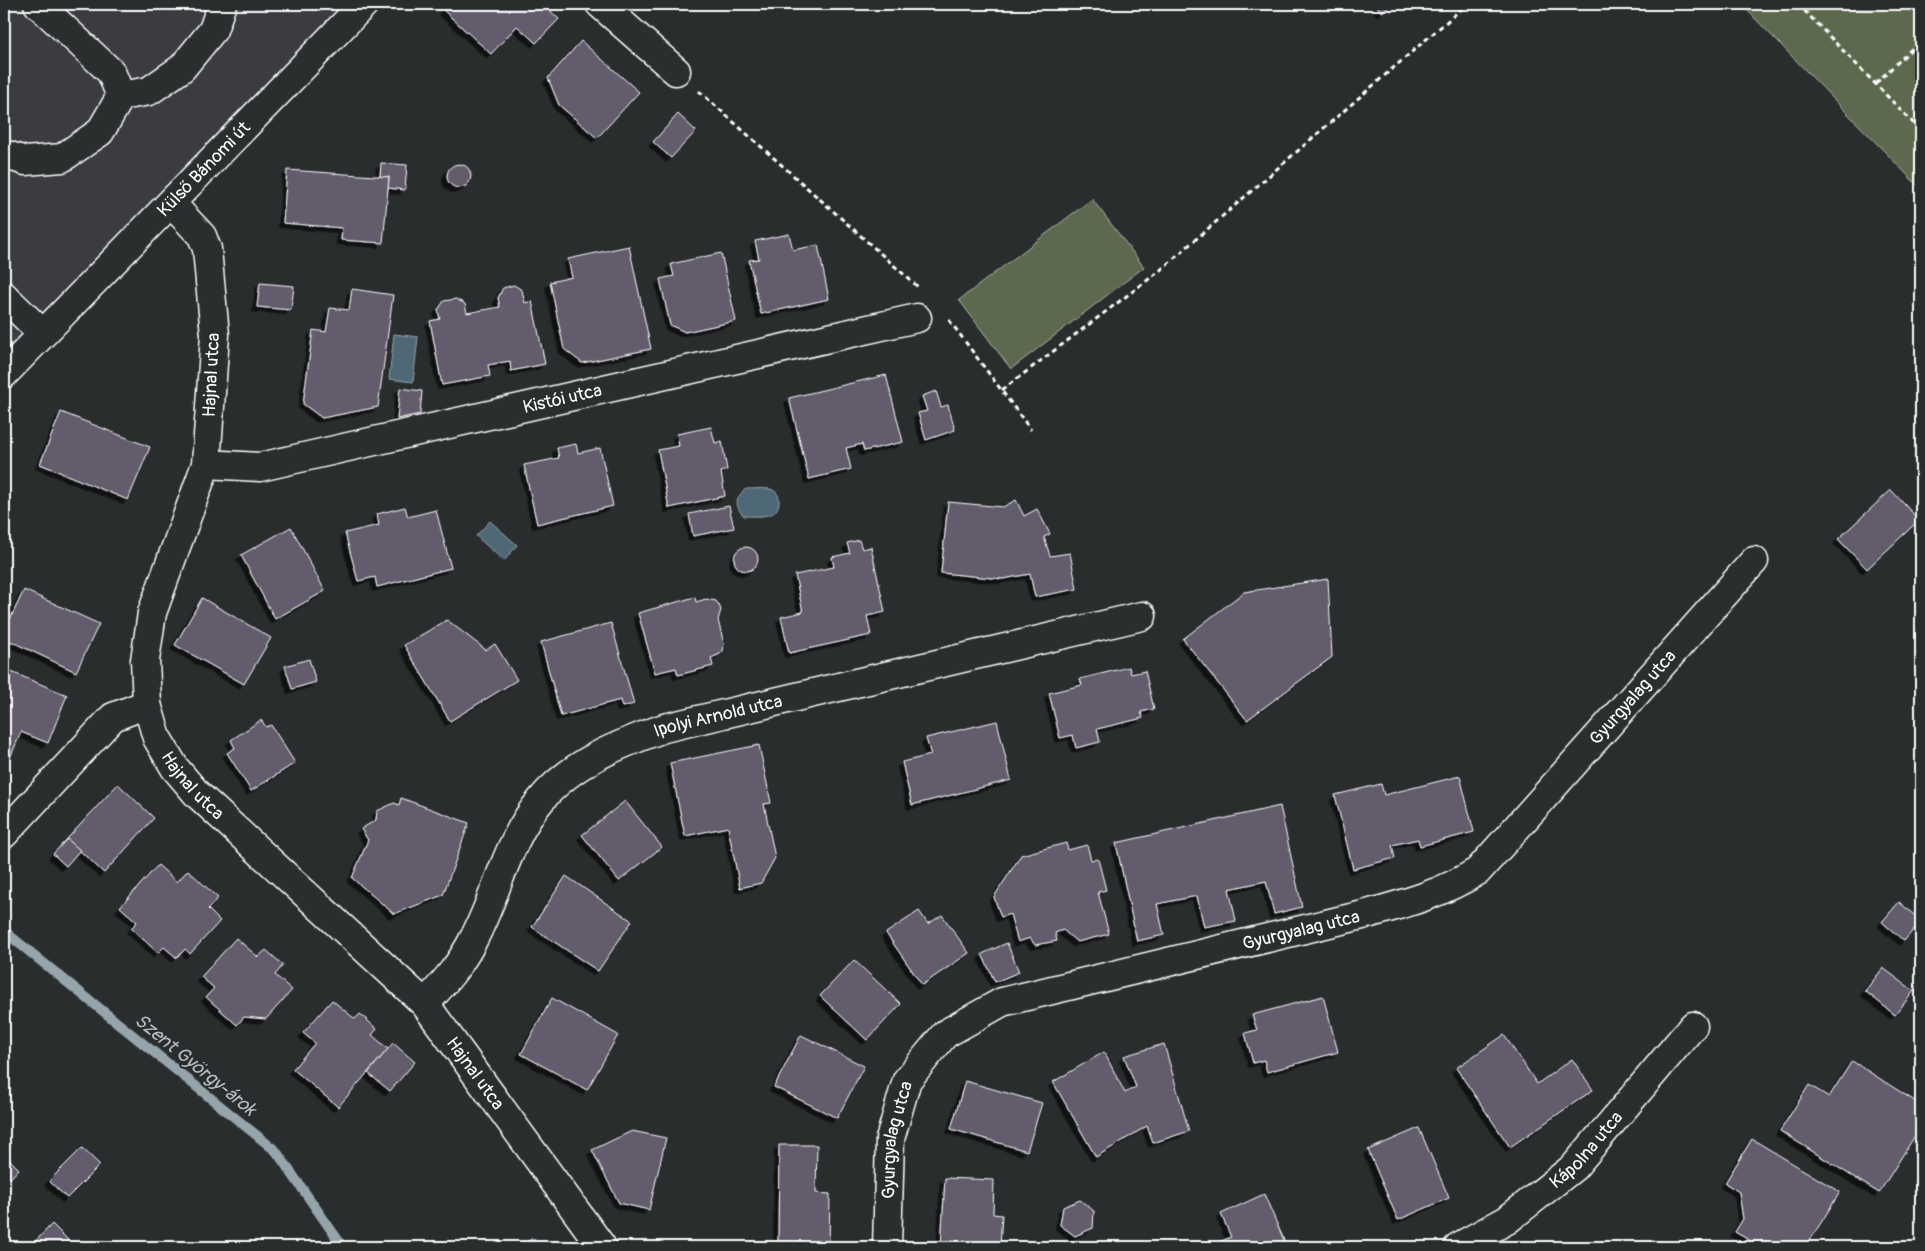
<svg xmlns="http://www.w3.org/2000/svg" width="1925" height="1251" viewBox="0 0 1925 1251" font-family="Pangolin,sans-serif">
  <defs>
    <filter id="shadow"><feDropShadow dx="-4.5" dy="4.5" stdDeviation="0" flood-color="#0009"/></filter>
  </defs>
  <rect width="100%" height="100%" fill="#2a2d2e"/>
  <filter id="ink" filterUnits="userSpaceOnUse"><feTurbulence type="fractalNoise" baseFrequency=".02" numOctaves="2"/><feDisplacementMap in="SourceGraphic" scale="10" xChannelSelector="R" yChannelSelector="G"/><feConvolveMatrix kernelMatrix="1 2 1 2 8 2 1 2 1" color-interpolation-filters="sRGB"/></filter>
  <g filter="url(#ink)">
    <polygon fill="#3b3b41" points="4,4 343,4 4,361"/>
    <g fill="#5d6950" stroke="#aeb4a8">
      <polygon points="1741,4 1921,4 1921,189"/>
      <polygon points="1092,199 1144,267 1011,369 959,300"/>
    </g>
    <g fill="#506774" stroke="#96a4ac">
      <polygon points="394,334 418,337 413,382 389,379"/>
      <path d="M746 489C753 489 763 488 770 489 784 492 781 513 768 515 761 517 752 516 744 516 734 506 735 497 746 489Z"/>
      <polygon points="490,521 517,545 504,561 476,536"/>
    </g>
    <g fill="none" stroke-linecap="round" stroke-linejoin="round">
      <polyline stroke="#96a4ac" stroke-width="10" points="4,931 276,1151 343,1247"/>
    </g>
    <g fill="#625c6d" stroke="#fff" filter="url(#shadow)">
      <polygon points="448,4 543,4 559,19 536,43 517,26 491,54 443,10"/>
      <polygon points="1375,4 1392,4 1382,12"/>
      <polygon points="581,41 639,92 597,138 559,105 548,78"/>
      <polygon points="678,114 696,131 671,158 653,142"/>
      <polygon points="381,163 407,165 405,190 388,188 389,177 380,177"/>
      <circle cx="459" cy="176" r="12"/>
      <polygon points="287,170 389,177 383,243 341,240 342,228 283,223"/>
      <polygon points="789,234 793,250 818,245 829,299 761,314 749,260 759,259 755,241"/>
      <polygon points="629,246 651,349 582,363 564,349 550,282 572,277 568,259"/>
      <polygon points="721,253 736,321 685,332 670,325 660,279 674,276 671,264"/>
      <polygon points="260,283 294,286 291,310 257,307"/>
      <polygon points="514,285 522,290 525,303 532,301 545,364 511,371 510,361 488,365 490,376 442,385 430,321 440,319 438,310 444,301 456,299 465,304 467,313 500,307 498,298 503,288"/>
      <polygon points="352,289 393,295 378,407 322,418 303,404 313,330 326,332 330,308 349,310"/>
      <polygon points="886,375 903,442 864,451 862,444 846,448 851,469 809,479 789,398"/>
      <polygon points="400,388 422,391 420,414 397,419"/>
      <polygon points="936,391 941,407 948,405 955,430 926,440 918,413 927,411 922,396"/>
      <polygon points="61,412 150,447 128,500 40,464"/>
      <polygon points="711,427 715,443 722,441 727,470 721,472 725,496 669,508 658,450 679,446 677,434"/>
      <polygon points="576,444 578,453 600,448 613,506 537,524 524,465 559,458 557,448"/>
      <polygon points="1891,490 1919,520 1867,569 1838,539"/>
      <polygon points="1016,500 1024,516 1037,509 1050,534 1044,537 1050,556 1070,553 1077,589 1035,597 1030,574 1003,579 941,573 948,502 1003,507"/>
      <polygon points="729,506 734,528 693,536 689,514"/>
      <polygon points="405,507 408,517 436,510 451,568 377,587 375,577 358,581 345,533 379,525 377,514"/>
      <polygon points="291,527 325,591 275,619 241,555"/>
      <polygon points="859,540 862,549 871,547 885,612 867,616 871,635 789,653 781,617 803,612 795,575 834,567 832,557 850,553 847,543"/>
      <circle cx="746" cy="559" r="12"/>
      <polygon points="1328,579 1332,657 1247,720 1183,639 1244,592"/>
      <polygon points="24,590 99,624 76,672 4,638 4,632"/>
      <polygon points="695,597 696,602 706,599 716,601 719,605 721,610 718,620 724,644 723,651 720,654 711,658 713,666 678,675 676,668 655,673 638,613"/>
      <polygon points="202,598 271,638 244,684 175,645"/>
      <polygon points="447,620 486,650 495,644 517,680 450,721 404,645"/>
      <polygon points="611,623 634,704 622,707 620,700 561,716 541,642"/>
      <polygon points="309,659 316,682 292,689 285,666"/>
      <polygon points="1129,667 1131,674 1145,671 1154,709 1141,712 1143,718 1097,729 1100,742 1076,748 1073,735 1060,738 1049,693 1082,685 1080,679"/>
      <polygon points="4,669 67,695 48,743 21,732 5,770"/>
      <polygon points="261,720 266,727 271,725 295,763 251,791 227,753 235,748 231,740"/>
      <polygon points="997,721 1011,780 912,805 902,762 931,755 926,738"/>
      <polygon points="759,745 771,803 764,804 775,858 761,883 740,888 728,827 685,836 670,763"/>
      <polygon points="1460,776 1474,832 1420,846 1418,839 1392,845 1395,858 1353,869 1335,795 1381,784 1384,795"/>
      <polygon points="118,784 154,818 104,873 67,839"/>
      <polygon points="401,798 469,823 443,895 394,914 352,878 368,840 361,829 376,820 377,811 394,803 399,805"/>
      <polygon points="625,801 662,847 619,881 582,835"/>
      <polygon points="1280,806 1302,907 1274,914 1266,881 1229,889 1236,921 1204,927 1197,896 1157,904 1164,935 1137,941 1116,843"/>
      <polygon points="67,839 80,850 66,866 53,854"/>
      <polygon points="1066,843 1068,850 1087,845 1091,860 1098,859 1106,890 1098,892 1109,934 1077,942 1063,930 1055,933 1057,941 1035,945 1030,938 1018,942 1010,914 1001,917 994,897 1021,855"/>
      <polygon points="158,865 177,882 188,870 218,898 208,909 220,921 190,954 185,949 177,958 164,947 158,953 131,928 137,922 120,907"/>
      <polygon points="566,876 632,921 598,971 532,927"/>
      <polygon points="1899,902 1921,921 1904,941 1882,922"/>
      <polygon points="919,911 928,924 942,915 969,953 922,985 886,933"/>
      <polygon points="236,938 258,957 266,950 283,965 275,975 292,990 266,1019 244,1017 237,1025 206,997 214,988 201,977"/>
      <polygon points="1007,943 1019,972 995,982 982,954"/>
      <polygon points="854,960 901,1004 867,1040 820,996"/>
      <polygon points="1883,968 1914,991 1895,1015 1865,991"/>
      <polygon points="1323,996 1338,1052 1267,1072 1264,1060 1253,1063 1245,1033 1257,1030 1252,1015"/>
      <polygon points="552,998 618,1035 587,1090 521,1054"/>
      <polygon points="332,1000 355,1019 360,1014 377,1029 372,1035 388,1049 338,1107 293,1069 315,1043 303,1033"/>
      <polygon points="801,1035 864,1066 837,1118 774,1087"/>
      <polygon points="1504,1035 1537,1084 1572,1059 1593,1090 1510,1147 1456,1068"/>
      <polygon points="393,1043 415,1062 390,1091 368,1073"/>
      <polygon points="1164,1044 1189,1131 1153,1143 1147,1126 1096,1157 1053,1082 1104,1052 1125,1093 1136,1087 1124,1056"/>
      <polygon points="1852,1061 1921,1105 1921,1126 1879,1193 1780,1131 1809,1085 1829,1097"/>
      <polygon points="965,1081 1042,1103 1027,1151 951,1129"/>
      <polygon points="1419,1128 1449,1198 1398,1220 1368,1150"/>
      <polygon points="632,1131 666,1138 649,1210 619,1203 592,1150"/>
      <polygon points="1752,1139 1840,1192 1806,1247 1761,1247 1735,1232 1743,1219 1739,1192 1725,1183"/>
      <polygon points="779,1145 817,1145 816,1193 830,1194 829,1247 778,1247"/>
      <polygon points="82,1148 100,1165 67,1198 49,1181"/>
      <polygon points="4,1154 19,1169 4,1185"/>
      <polygon points="945,1178 994,1180 993,1214 1002,1215 1000,1245 990,1245 990,1247 941,1247"/>
      <polygon points="1264,1194 1287,1247 1208,1247 1231,1237 1221,1214"/>
      <polygon points="1080,1200 1094,1211 1093,1228 1075,1236 1060,1225 1063,1207"/>
      <polygon points="52,1224 75,1247 30,1247"/>
      <polygon points="533,1238 540,1247 519,1247"/>
    </g>
    <g fill="none" stroke-linecap="round" stroke-linejoin="round">
      <defs>
        <g id="minor">
          <polyline points="600,4 676,71"/>
          <polyline points="121,96 149,91 182,68 213,30 222,4"/>
          <polyline points="4,154 25,161 62,158 100,132 121,96 111,72 38,4"/>
          <path id="s1" d="M171 203 202 236 207 249 215 335 206 464 152 613 145 660 147 704 157 738 175 768 197 794 425 1004 602 1247"/>
          <polyline points="4,296 42,333"/>
          <path id="s2" d="M4 374 364 4"/>
          <path id="s3" d="M206 464 260 467 917 318"/>
          <polyline points="4,834 113,717 147,704"/>
          <path id="s4" d="M425 1004C443 984 461 964 473 940 497 895 507 840 541 800 572 762 620 744 664 728L1142 616"/>
          <path id="s5" d="M887 1247 890 1139 907 1080 945 1034 1002 1002 1367 914C1407 903 1443 893 1478 871L1754 561"/>
          <path id="s6" d="M1458 1247 1507 1220 1574 1167 1693 1026"/>
        </g>
      </defs>
      <use href="#minor" stroke="#fff" stroke-width="31"/>
      <g stroke="#fff" stroke-width="3" stroke-dasharray="5 4" stroke-linecap="butt">
        <polyline points="1798,4 1921,131"/>
        <polyline points="1876,83 1921,40"/>
        <polyline points="699,91 918,287"/>
        <polyline points="949,320 1031,430"/>
        <polyline points="1002,390 1157,273 1467,4"/>
      </g>
      <use href="#minor" stroke="#2a2d2e" stroke-width="28"/>
    </g>
  </g>
  <g text-anchor="middle" stroke-width="4" stroke-linejoin="round" paint-order="stroke">
    <g font-size="18" fill="#fff" stroke="#2a2d2e">
      <text dy="6" stroke="none"><textPath href="#s2" startOffset="286">Külső Bánomi út</textPath></text>
      <text transform="translate(211 375) rotate(-87)" y="6">Hajnal utca</text>
      <text dy="6" stroke="none"><textPath href="#s3" startOffset="364">Kistói utca</textPath></text>
      <text dy="6" stroke="none"><textPath href="#s5" startOffset="1022">Gyurgyalag utca</textPath></text>
      <text dy="6" stroke="none"><textPath href="#s4" startOffset="436">Ipolyi Arnold utca</textPath></text>
      <text dy="6" stroke="none"><textPath href="#s1" startOffset="620">Hajnal utca</textPath></text>
      <text dy="6" stroke="none"><textPath href="#s5" startOffset="602">Gyurgyalag utca</textPath></text>
      <text dy="6" stroke="none"><textPath href="#s1" startOffset="1025">Hajnal utca</textPath></text>
      <text dy="6" stroke="none"><textPath href="#s5" startOffset="108">Gyurgyalag utca</textPath></text>
      <text dy="6" stroke="none"><textPath href="#s6" startOffset="162">Kápolna utca</textPath></text>
    </g>
    <g font-size="19" font-style="italic" fill="#b0bbc0" stroke="#2a2d2e">
      <text transform="translate(196 1064) rotate(39)" y="7">Szent György-árok</text>
    </g>
  </g>
  <rect width="1925" height="1251" fill="none" stroke="#2a2d2e" stroke-width="20"/>
  <rect x="10" y="10" width="1905" height="1231" fill="none" stroke="#fff" stroke-width="2" filter="url(#ink)"/>
</svg>
